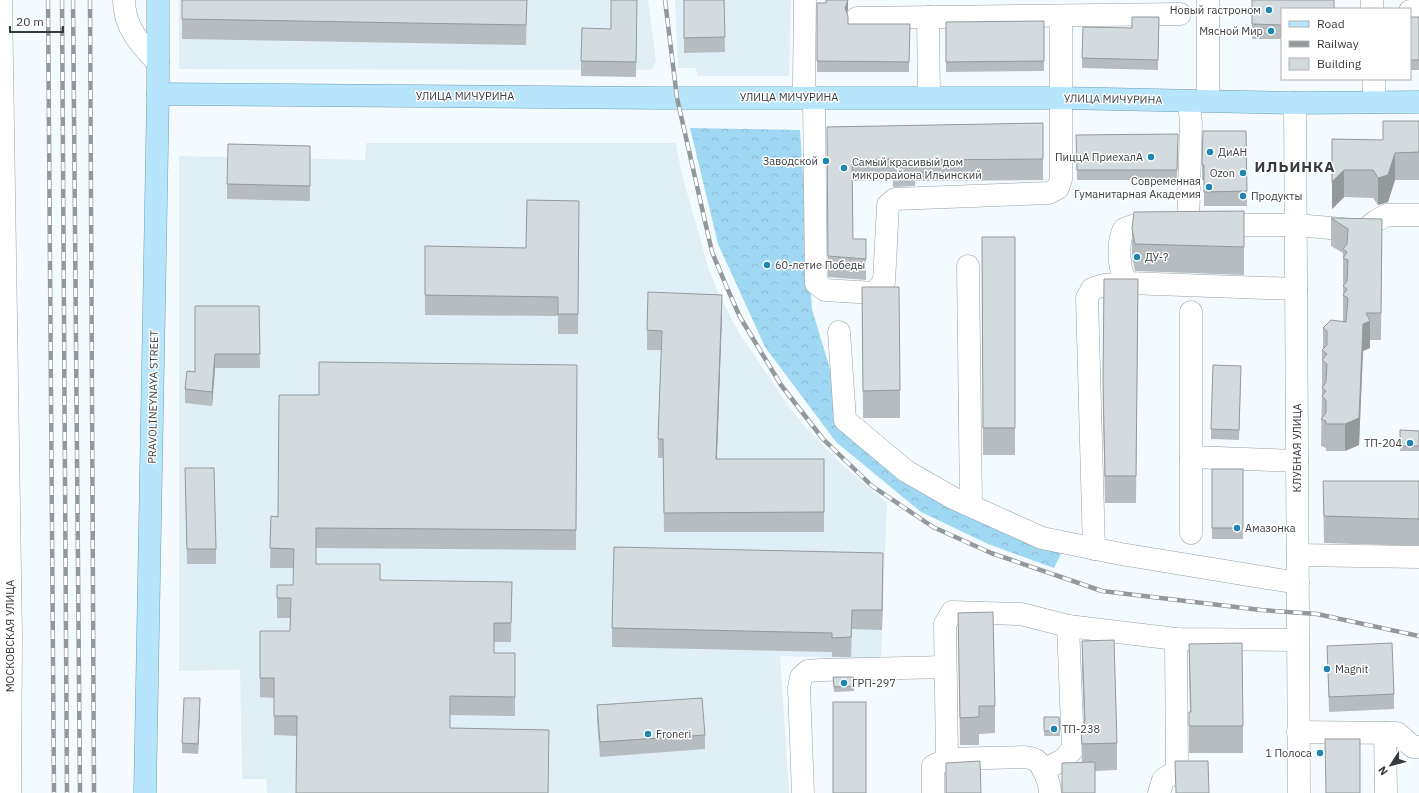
<svg xmlns="http://www.w3.org/2000/svg" width="1419" height="793" viewBox="0 0 1419 793" font-family="'IBM Plex Sans',sans-serif">
  <defs>
    <pattern id="forest-crowns" width="20" height="18" patternUnits="userSpaceOnUse"><rect width="20" height="18" fill="#a0d8f4"/><path d="M2 6a3 3 0 1 1 6 0M12 15a3 3 0 1 1 6 0" fill="none" stroke="#8bbad2"/></pattern>
  </defs>
  <rect width="100%" height="100%" fill="#f3fbfe"/>
  <g fill="#e0eef6">
    <polygon points="179,0 648,0 656,61 651,70 179,69"/>
    <polygon points="675,0 791,0 789,76 698,76 695,68 678,68"/>
    <polygon points="366,143 676,143 681,171 708,267 719,294 739,333 790,408 804,425 838,461 887,503 881,659 780,656 789,793 267,793 266,779 242,779 240,670 179,671 179,156 365,160"/>
  </g>
  <polygon fill="url(#forest-crowns)" points="690,128 800,130 812,309 835,386 833,413 879,461 1063,550 1054,568 988,544 921,512 836,442 765,347 718,244"/>
  <g fill="none" stroke-linecap="round" stroke-linejoin="round">
    <defs>
      <g id="minor">
        <polyline points="1,0 11,636 10,793"/>
        <path d="M124 0C124 27 140 44 158 63"/>
        <polyline points="1372,0 1372,9"/>
        <polyline points="1410,11 1419,11"/>
        <polyline points="928,17 929,97"/>
        <polyline points="857,18 1180,14"/>
        <polyline points="1374,79 1374,102"/>
        <polyline points="803,97 804,83 805,0"/>
        <polyline points="814,97 816,283 825,290 874,293 884,282 888,205 895,199 1049,193 1058,188 1061,179 1061,16"/>
        <polyline points="1208,100 1208,0"/>
        <polyline points="1295,103 1299,793"/>
        <path d="M1162 224H1138L1124 229C1117 242 1118 273 1128 283L1296 289"/>
        <polyline points="1188,225 1191,124 1189,101"/>
        <polyline points="1215,225 1296,225 1353,230 1366,229 1376,221 1387,215 1419,215"/>
        <polyline points="968,266 971,506"/>
        <polyline points="1191,312 1191,533"/>
        <polyline points="839,332 845,420 906,471 953,498 1042,538 1121,554 1298,583"/>
        <polyline points="1191,457 1297,461"/>
        <polyline points="1094,549 1087,298 1092,289 1104,285 1128,283"/>
        <polyline points="1298,555 1419,557"/>
        <polyline points="1298,732 1397,733 1413,747 1419,747"/>
        <polyline points="1385,733 1386,793"/>
        <polyline points="947,759 945,624 952,612 1021,614 1068,626 1176,639 1298,640"/>
        <polyline points="1043,770 1063,760 1073,749 1068,626"/>
        <polyline points="803,793 799,688 801,677 808,671 821,670 945,667"/>
        <path d="M933 793V766L947 759 1024 757C1028 758 1034 758 1037 761 1044 767 1050 784 1050 793"/>
        <polyline points="1159,793 1163,780 1177,770 1176,639"/>
      </g>
      <g id="major">
        <polyline points="158,94 658,98 1061,98 1295,103 1419,102"/>
        <polyline points="145,793 158,94 158,0"/>
      </g>
    </defs>
    <use href="#minor" stroke="#9aa0a4" stroke-width="23"/>
    <use href="#major" stroke="#6b9eb7" stroke-width="23"/>
    <use href="#minor" stroke="#fff" stroke-width="22"/>
    <use href="#major" stroke="#b7e5fb" stroke-width="22"/>
    <defs>
      <g id="rail">
        <polyline points="48,0 54,793"/>
        <polyline points="62,0 67,793"/>
        <polyline points="73,0 80,793"/>
        <polyline points="90,0 94,793"/>
        <polyline points="665,0 677,98 712,252 728,290 740,317 781,385 823,439 872,486 933,527 991,553 1102,591 1261,610 1317,614 1419,636"/>
      </g>
    </defs>
    <use href="#rail" stroke="#93999b" stroke-width="4.5"/>
    <use href="#rail" stroke="#fff" stroke-width="3" stroke-dasharray="9" stroke-linecap="butt"/>
  </g>
  <g fill="#b6bcbf">
    <polygon points="182,0 527,0 526,45 182,39"/>
    <polygon points="637,0 636,77 581,76 581,61"/>
    <polygon points="684,0 724,0 725,52 684,53"/>
    <polygon points="848,0 848,10 847,13 848,24 910,24 909,72 817,72 817,3 826,3"/>
    <polygon points="1252,0 1282,9 1282,39 1252,39"/>
    <polygon points="1159,17 1158,70 1082,68 1082,58"/>
    <rect x="1410" y="17" width="9" height="53"/>
    <polygon points="1044,21 1044,71 946,72 946,22"/>
    <polygon points="1419,121 1419,180 1395,180 1388,202 1378,205 1373,198 1344,197 1332,209 1332,139 1383,140"/>
    <polygon points="1043,123 1043,180 915,181 915,186 893,187 893,180 852,181 853,239 866,239 866,280 828,277 827,127"/>
    <polygon points="1246,131 1247,206 1204,206 1204,180 1202,180 1202,165"/>
    <polygon points="1076,135 1178,144 1177,180 1077,180"/>
    <polygon points="310,161 310,201 227,199 227,184"/>
    <polygon points="579,201 578,334 558,334 558,316 425,315 425,246 526,248"/>
    <polygon points="1244,211 1244,275 1135,271 1132,256 1132,229"/>
    <polygon points="1331,218 1382,246 1381,340 1370,340 1370,348 1363,351 1359,445 1345,451 1326,451 1326,448 1321,446 1322,388 1322,350 1323,349 1323,328 1343,322 1343,286 1344,285 1343,285 1343,253 1331,246"/>
    <polygon points="982,237 1015,237 1015,455 983,455"/>
    <polygon points="862,287 900,390 900,418 863,418"/>
    <polygon points="259,306 260,368 215,368 212,406 185,403 185,389 195,372"/>
    <polygon points="1138,306 1136,503 1105,503 1103,409 1103,382"/>
    <polygon points="722,314 717,459 824,459 824,532 664,532 663,458 658,458 658,439 661,350 647,350 647,330"/>
    <polygon points="577,365 576,550 316,548 316,564 380,580 512,582 511,642 494,642 494,653 515,653 515,716 450,715 297,736 274,735 274,698 260,697 260,631 290,631 290,618 277,618 277,585 293,585 294,568 270,568 271,516 278,517 319,395"/>
    <polygon points="1241,376 1239,440 1211,439 1211,429"/>
    <polygon points="1400,430 1419,431 1419,451 1400,451"/>
    <polygon points="185,468 216,549 216,564 187,564"/>
    <rect x="1212" y="469" width="31" height="70"/>
    <polygon points="1323,481 1419,481 1419,546 1324,543"/>
    <polygon points="883,572 882,630 852,629 851,657 832,657 832,652 612,647 612,628"/>
    <polygon points="958,613 995,706 995,733 979,734 979,745 960,745"/>
    <polygon points="1082,641 1117,743 1117,770 1095,771 1082,762 1081,731 1084,724 1082,668"/>
    <polygon points="1189,644 1243,726 1243,753 1189,753 1189,712 1190,712 1189,671"/>
    <polygon points="1327,646 1394,694 1394,709 1329,712"/>
    <polygon points="833,677 854,677 854,691 834,692"/>
    <polygon points="597,705 705,735 705,749 600,757 597,720"/>
    <polygon points="200,709 198,754 182,753 182,743"/>
    <polygon points="1059,717 1060,736 1044,736 1044,731"/>
  </g>
  <g fill="#94999b">
    <polygon points="848,0 848,10 845,18 845,8"/>
    <polygon points="1395,153 1395,180 1388,202 1378,205 1378,178"/>
    <polygon points="1344,170 1344,197 1332,209 1332,182"/>
    <polygon points="722,295 722,314 716,479 716,459"/>
    <polygon points="1370,321 1370,348 1363,351 1359,445 1345,451 1345,424 1363,324"/>
    <polygon points="215,354 215,368 212,406 212,392"/>
    <polygon points="883,553 883,572 882,630 882,610"/>
    <polygon points="200,698 200,709 198,754 198,744"/>
  </g>
  <g fill="#d4dbde" stroke="#94999b">
    <polygon points="182,0 527,0 526,25 182,19"/>
    <polygon points="611,0 637,0 636,62 581,61 582,28 611,29"/>
    <polygon points="684,0 724,0 725,37 684,38"/>
    <polygon points="826,0 848,0 845,8 848,16 848,24 910,24 909,62 817,61 817,3 826,3"/>
    <polygon points="1252,0 1334,0 1334,9 1282,9 1282,25 1252,24"/>
    <polygon points="1132,17 1159,17 1158,60 1082,58 1083,27 1132,28"/>
    <rect x="1410" y="17" width="9" height="43"/>
    <polygon points="1044,21 1044,61 946,62 946,22"/>
    <polygon points="1383,121 1419,121 1419,152 1395,153 1388,175 1378,178 1373,170 1344,170 1332,182 1332,139 1383,140"/>
    <polygon points="1043,123 1043,159 915,160 915,165 893,166 893,159 852,160 853,239 866,239 866,259 828,256 827,127"/>
    <polygon points="1203,131 1246,131 1247,191 1204,192 1204,165 1202,165"/>
    <polygon points="1178,134 1177,170 1077,170 1076,135"/>
    <polygon points="228,144 310,146 310,186 227,184"/>
    <polygon points="527,200 579,201 578,314 558,314 558,297 425,295 425,246 526,248"/>
    <polygon points="1244,211 1244,247 1135,244 1132,229 1134,212"/>
    <polygon points="1331,218 1382,219 1381,313 1366,313 1370,321 1363,324 1359,418 1345,424 1326,424 1326,421 1321,419 1326,413 1326,400 1322,396 1326,391 1322,388 1326,382 1327,364 1322,360 1327,354 1322,350 1327,345 1327,331 1323,328 1331,320 1346,322 1348,298 1343,295 1347,289 1343,286 1347,281 1348,260 1343,258 1347,252 1343,249 1347,244 1348,229"/>
    <polygon points="982,237 1015,237 1015,428 983,428"/>
    <polygon points="1104,279 1138,279 1136,476 1105,476 1103,382"/>
    <polygon points="862,287 899,287 900,390 863,391"/>
    <polygon points="648,292 722,295 716,459 824,459 824,512 664,513 663,439 658,439 662,331 647,330"/>
    <polygon points="195,306 259,306 260,354 215,354 212,392 185,389 187,371 195,372"/>
    <polygon points="319,362 577,365 576,530 316,528 316,564 380,564 380,580 512,582 511,623 494,623 494,653 515,653 515,697 450,696 450,728 549,730 548,793 296,793 297,716 274,716 274,678 260,678 260,631 290,631 291,598 277,598 277,585 293,585 294,549 270,548 271,516 278,517 279,395 319,395"/>
    <polygon points="1213,365 1241,366 1239,430 1211,429"/>
    <polygon points="1400,430 1419,431 1419,446 1400,446"/>
    <polygon points="185,468 214,468 216,549 187,549"/>
    <rect x="1212" y="469" width="31" height="59"/>
    <polygon points="1323,481 1419,481 1419,519 1324,516"/>
    <polygon points="614,547 883,553 882,610 852,610 851,637 832,638 832,633 612,628"/>
    <polygon points="993,612 995,706 979,706 979,717 960,718 958,613"/>
    <polygon points="1114,640 1117,743 1082,744 1081,731 1085,721 1082,641"/>
    <polygon points="1242,643 1243,726 1189,726 1189,712 1191,712 1189,644"/>
    <polygon points="1392,643 1394,694 1329,697 1327,646"/>
    <polygon points="833,677 854,677 854,686 834,687"/>
    <polygon points="184,698 200,698 198,744 182,743"/>
    <polygon points="702,698 705,735 600,742 597,705"/>
    <rect x="833" y="702" width="33" height="91"/>
    <polygon points="1044,717 1059,717 1060,730 1044,731"/>
    <polygon points="1325,739 1360,739 1360,793 1326,793"/>
    <polygon points="980,761 981,793 946,793 946,763"/>
    <polygon points="1175,761 1208,761 1209,793 1176,793"/>
    <polygon points="1095,762 1095,793 1062,793 1062,763"/>
  </g>
  <g fill="#1f86af" stroke="#fff" stroke-width="1.5">
    <circle cx="1269" cy="10" r="4"/>
    <circle cx="1271" cy="31" r="4"/>
    <circle cx="1210" cy="152" r="4"/>
    <circle cx="1151" cy="157" r="4"/>
    <circle cx="826" cy="161" r="4"/>
    <circle cx="844" cy="168" r="4"/>
    <circle cx="1243" cy="173" r="4"/>
    <circle cx="1209" cy="187" r="4"/>
    <circle cx="1243" cy="196" r="4"/>
    <circle cx="1137" cy="257" r="4"/>
    <circle cx="767" cy="265" r="4"/>
    <circle cx="1410" cy="443" r="4"/>
    <circle cx="1237" cy="528" r="4"/>
    <circle cx="1327" cy="669" r="4"/>
    <circle cx="844" cy="683" r="4"/>
    <circle cx="1054" cy="729" r="4"/>
    <circle cx="648" cy="734" r="4"/>
    <circle cx="1320" cy="753" r="4"/>
  </g>
  <g text-anchor="middle" stroke-width="3" stroke-linejoin="round" paint-order="stroke">
    <g font-size="11" fill="#383b3d" stroke="#fff" text-anchor="start">
      <text x="1261" y="14" text-anchor="end">Новый гастроном</text>
      <text x="1263" y="35" text-anchor="end">Мясной Мир</text>
      <text x="1218" y="156">ДиАН</text>
      <text x="1143" y="161" text-anchor="end">ПиццА ПриехалА</text>
      <text x="818" y="165" text-anchor="end">Заводской</text>
      <text x="852" y="166">Самый красивый дом<tspan x="852" dy="13">микрорайона Ильинский</tspan></text>
      <text x="1235" y="177" text-anchor="end">Ozon</text>
      <text x="1201" y="185" text-anchor="end">Современная<tspan x="1201" dy="13">Гуманитарная Академия</tspan></text>
      <text x="1251" y="200">Продукты</text>
      <text x="1145" y="261">ДУ-?</text>
      <text x="775" y="269">60-летие Победы</text>
      <text x="1402" y="447" text-anchor="end">ТП-204</text>
      <text x="1245" y="532">Амазонка</text>
      <text x="1335" y="673">Magnit</text>
      <text x="852" y="687">ГРП-297</text>
      <text x="1062" y="733">ТП-238</text>
      <text x="656" y="738">Froneri</text>
      <text x="1312" y="757" text-anchor="end">1 Полоса</text>
    </g>
    <g font-size="11" fill="#383b3d" stroke="#fff">
      <text x="465" y="100">УЛИЦА МИЧУРИНА</text>
      <text x="789" y="101">УЛИЦА МИЧУРИНА</text>
      <text transform="translate(1113 99) rotate(1)" y="4">УЛИЦА МИЧУРИНА</text>
      <text transform="translate(153 397) rotate(-89)" y="4">PRAVOLINEYNAYA STREET</text>
      <text transform="translate(1297 448) rotate(-90)" y="4">КЛУБНАЯ УЛИЦА</text>
      <text transform="translate(10 636) rotate(-90)" y="4">МОСКОВСКАЯ УЛИЦА</text>
    </g>
    <g font-size="15" font-weight="bold" letter-spacing="1" fill="#383b3d" stroke="#fff">
      <text x="1295" y="172">ИЛЬИНКА</text>
    </g>
  </g>
  <rect x="1281" y="8" width="130" height="72" fill="#ffffff" stroke="#afb1b1"/>
  <rect x="1289" y="21" width="20" height="6" fill="#b7e5fb" stroke="#afb1b1"/>
  <text x="1317" y="28" font-size="12" fill="#383b3d">Road</text>
  <rect x="1289" y="41" width="20" height="6" fill="#93999b" stroke="#afb1b1"/>
  <text x="1317" y="48" font-size="12" fill="#383b3d">Railway</text>
  <rect x="1289" y="58" width="20" height="12" fill="#d4dbde" stroke="#afb1b1"/>
  <text x="1317" y="68" font-size="12" fill="#383b3d">Building</text>
  <g transform="translate(1391 765) rotate(234)" stroke="#ffffff" stroke-width="3" paint-order="stroke">
  <path d="M0-3L7 15L0 10L-7 15Z" fill="#383b3d"/>
  <text y="-6" font-size="11" font-weight="bold" text-anchor="middle" fill="#383b3d">N</text>
  </g>
  <path d="M10 26v6h53v-6" fill="none" stroke="#383b3d" stroke-width="2"/>
  <text x="16" y="26" font-size="12" fill="#383b3d" stroke="#ffffff" stroke-width="3" paint-order="stroke">20 m</text>
</svg>
